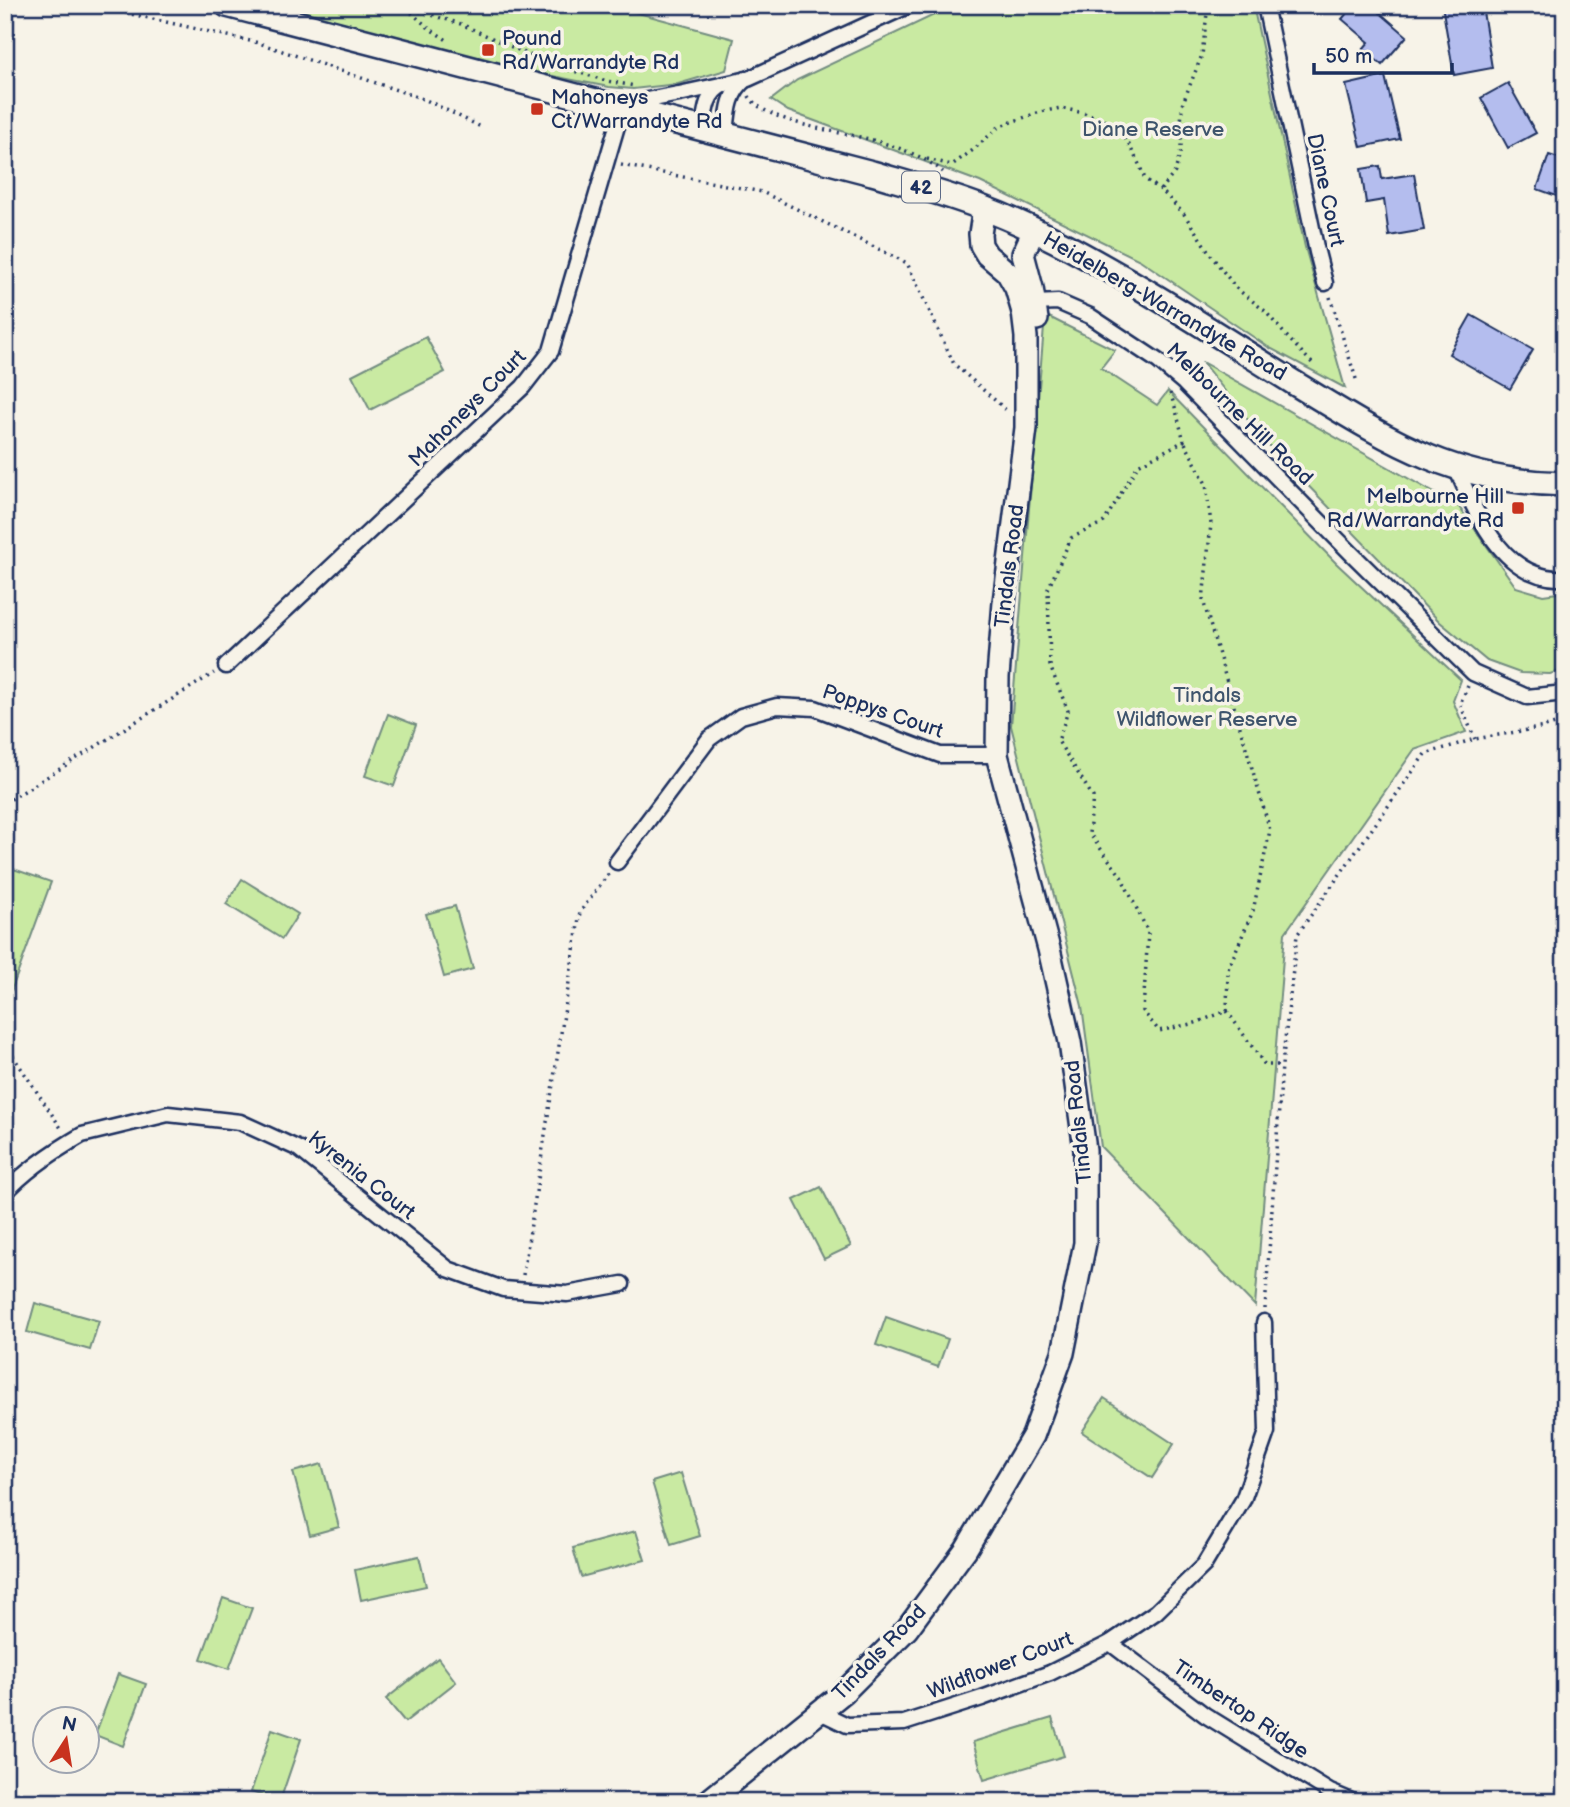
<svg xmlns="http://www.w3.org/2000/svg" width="1570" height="1807" viewBox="0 0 1570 1807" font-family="'Balsamiq Sans',sans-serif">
  <rect width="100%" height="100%" fill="#f7f3e8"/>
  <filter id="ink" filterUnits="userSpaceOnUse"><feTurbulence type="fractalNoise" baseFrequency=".0143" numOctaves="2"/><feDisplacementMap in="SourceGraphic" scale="14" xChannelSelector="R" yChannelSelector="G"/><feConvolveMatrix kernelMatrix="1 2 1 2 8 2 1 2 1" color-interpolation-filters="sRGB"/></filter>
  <g filter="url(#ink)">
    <g fill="#c9eaa2" stroke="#728c80" stroke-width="2">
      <polygon points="279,5 609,5 734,39 726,70 678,84 633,89 609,87 511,68"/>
      <polygon points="955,5 1253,5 1305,247 1345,388 1268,347 1140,260 980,182 788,111 771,100 797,80"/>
      <polygon points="1045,315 1115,350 1101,368 1157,405 1168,391 1336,563 1461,680 1453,701 1466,732 1414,750 1285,933 1255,1306 1101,1147 1082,1006 1011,726"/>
      <polygon points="426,337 445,372 370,410 352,375"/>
      <polygon points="1202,362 1459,507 1516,587 1543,595 1565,592 1565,669 1550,674 1520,673 1487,661 1440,622 1264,440"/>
      <polygon points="388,714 416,725 394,786 365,776"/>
      <polygon points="5,866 51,882 5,1008"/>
      <polygon points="242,879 298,914 282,939 226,904"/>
      <polygon points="455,906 473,969 444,977 426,914"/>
      <polygon points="821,1187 851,1246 824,1259 794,1200"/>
      <polygon points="35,1303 99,1321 90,1350 27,1332"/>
      <polygon points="886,1317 948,1339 938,1367 876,1345"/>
      <polygon points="1104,1398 1174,1444 1152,1478 1082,1432"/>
      <polygon points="322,1464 339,1527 310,1535 293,1472"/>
      <polygon points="681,1473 700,1536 671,1545 652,1482"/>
      <polygon points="636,1531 645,1560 581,1577 573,1548"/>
      <polygon points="419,1556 426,1586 361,1600 355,1570"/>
      <polygon points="223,1598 252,1608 229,1669 201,1659"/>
      <polygon points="438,1658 456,1682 405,1722 386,1699"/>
      <polygon points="118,1674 146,1684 123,1746 95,1735"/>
      <polygon points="1052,1718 1064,1756 984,1780 973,1742"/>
      <polygon points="272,1729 301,1739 280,1801 251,1792"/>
    </g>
    <g fill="#b4bdee" stroke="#1b2f5e" stroke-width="2">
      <polygon points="1354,5 1371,5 1407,36 1382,65 1363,49 1369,42 1342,19"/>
      <polygon points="1442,5 1482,5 1492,68 1454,75"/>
      <polygon points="1385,76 1400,139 1361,147 1346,85"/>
      <polygon points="1508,83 1536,133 1508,148 1481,98"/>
      <polygon points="1549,155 1565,160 1565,199 1537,189"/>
      <polygon points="1380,166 1382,179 1414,174 1424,230 1389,236 1384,200 1366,203 1361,169"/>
      <polygon points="1471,315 1533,350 1510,389 1449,354"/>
    </g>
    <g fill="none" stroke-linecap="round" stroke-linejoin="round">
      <defs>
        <g id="street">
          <polyline points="1265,5 1317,252 1325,283"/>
          <path d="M703 129C705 112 706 93 723 85"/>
          <path d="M726 135C728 114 728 93 746 79"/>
          <polyline points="1035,303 1058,302 1090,316 1158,361 1184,383 1351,553 1473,673 1527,697 1565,693"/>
          <path d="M1456 468C1477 515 1504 582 1565 578"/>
          <polyline points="226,666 523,387 551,351 622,109 642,101 679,94 748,79 910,5"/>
          <polyline points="617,862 709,739 741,716 777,706 815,708 940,755 997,755"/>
          <path d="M5 1193C25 1171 56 1150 82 1135L168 1114 240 1122 299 1149 448 1269 503 1289 567 1294 622 1284"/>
          <polyline points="1110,1643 1205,1715 1330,1792 1354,1802"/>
          <polyline points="820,1712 847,1725 904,1723 982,1698 1050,1673 1110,1643 1156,1612 1204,1565 1243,1500 1267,1432 1264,1322"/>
        </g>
        <g id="secondary">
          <polyline points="1034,230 1023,254 1032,288 1037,319"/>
          <polyline points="707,1802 844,1692 907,1629 966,1549 1033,1436 1063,1353 1085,1243 1085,1150 1070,1042 1049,949 997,755 998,677 1004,602 1026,428 1026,337 1023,312 1016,288 1007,272 987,255 981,245 980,234 984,208"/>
        </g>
        <path id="primary" d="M227 5 872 173C909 184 947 194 983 208 1034 227 1082 254 1129 281 1186 314 1241 350 1296 384 1388 440 1453 483 1565 484"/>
      </defs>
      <use href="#street" stroke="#1b2f5e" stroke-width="19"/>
      <use href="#secondary" stroke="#1b2f5e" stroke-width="26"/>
      <use href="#primary" stroke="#1b2f5e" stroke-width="28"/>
      <g stroke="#1b2f5e" stroke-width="3.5" stroke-dasharray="2 5" stroke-linecap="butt">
        <polyline points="91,5 259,43 426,100 481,127"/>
        <polyline points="399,5 461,24 547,63 607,81 635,86"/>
        <polyline points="406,8 430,29 447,40"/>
        <path d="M749 96C763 122 840 132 869 139 895 146 923 155 943 172"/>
        <polyline points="927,159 952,165 973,150 1000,126 1040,112 1061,108 1084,113 1111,123 1127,141 1140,166 1145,179 1161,190 1184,214 1213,258 1236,288 1265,311 1289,339 1313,364"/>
        <polyline points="621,165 762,192 907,263 954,364 1006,410"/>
        <polyline points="1161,190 1175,172 1181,150 1181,127 1182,105 1202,55 1208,5"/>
        <polyline points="1330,297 1357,382"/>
        <polyline points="1170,393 1175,407 1184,441 1138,465 1104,522 1071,538 1048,589 1050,666 1068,711 1058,741 1093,797 1089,833 1121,876 1148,932 1143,1011 1159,1031 1195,1023 1227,1011 1228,969 1253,911 1270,830 1203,600 1211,524 1206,484 1184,441"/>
        <polyline points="1468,686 1460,704 1475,739"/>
        <polyline points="5,803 214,673"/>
        <polyline points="1227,1011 1265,1065 1281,1065"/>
        <polyline points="5,1044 63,1131"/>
        <polyline points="523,1275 580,912 609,873"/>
        <polyline points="1265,1309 1282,1065 1297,935 1425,754 1475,739 1545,727 1565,721"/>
      </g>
      <use href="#street" stroke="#f7f3e8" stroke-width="14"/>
      <use href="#secondary" stroke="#f7f3e8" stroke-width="21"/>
      <use href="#primary" stroke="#f7f3e8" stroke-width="23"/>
    </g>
  </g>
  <g fill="#c8321e" stroke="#f7f3e8" stroke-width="2.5">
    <rect x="481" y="43" width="14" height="14" rx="3.5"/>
    <rect x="530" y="102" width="14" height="14" rx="3.5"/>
    <rect x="1511" y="501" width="14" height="14" rx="3.5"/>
  </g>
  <g text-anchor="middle" stroke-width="7" stroke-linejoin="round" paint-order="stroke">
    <rect fill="#f7f3e8" stroke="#5d6a87" stroke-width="2" x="902" y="171.5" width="38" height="31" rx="5"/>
    <g font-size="19" font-weight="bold" fill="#1b2f5e">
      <text x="921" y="194">42</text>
    </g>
    <g font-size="21" fill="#1b2f5e" stroke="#f7f3e8" text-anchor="start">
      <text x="502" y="45">Pound<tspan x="502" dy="24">Rd/Warrandyte Rd</tspan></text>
      <text x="551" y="104">Mahoneys<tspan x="551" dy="24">Ct/Warrandyte Rd</tspan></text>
      <text x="1504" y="503" text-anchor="end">Melbourne Hill<tspan x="1504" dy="24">Rd/Warrandyte Rd</tspan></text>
    </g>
    <g font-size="21" fill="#3e546c" stroke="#f7f3e8">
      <text x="1153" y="136">Diane Reserve</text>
      <text x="1207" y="702">Tindals<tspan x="1207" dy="24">Wildflower Reserve</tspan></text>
    </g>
    <g font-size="21" fill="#1b2f5e" stroke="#f7f3e8">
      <text transform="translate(1326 190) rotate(78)" y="7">Diane Court</text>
      <text transform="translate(1165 306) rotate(30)" y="7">Heidelberg-Warrandyte Road</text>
      <text transform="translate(467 408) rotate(-45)" y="7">Mahoneys Court</text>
      <text transform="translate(1240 414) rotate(44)" y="7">Melbourne Hill Road</text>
      <text transform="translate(1009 566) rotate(-83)" y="7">Tindals Road</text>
      <text transform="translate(883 711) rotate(19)" y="7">Poppys Court</text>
      <text transform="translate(1078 1122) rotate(-96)" y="7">Tindals Road</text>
      <text transform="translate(362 1175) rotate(38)" y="7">Kyrenia Court</text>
      <text transform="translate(879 1652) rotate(-46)" y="7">Tindals Road</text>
      <text transform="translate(1000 1665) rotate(-21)" y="7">Wildflower Court</text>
      <text transform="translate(1241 1709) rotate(34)" y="7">Timbertop Ridge</text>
    </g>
  </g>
  <rect width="1570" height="1807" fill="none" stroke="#f7f3e8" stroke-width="28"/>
  <rect x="14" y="14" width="1542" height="1779" fill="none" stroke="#1b2f5e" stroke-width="2.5" filter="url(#ink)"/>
  <g transform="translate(66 1740) rotate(12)"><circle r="33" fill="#f7f3e8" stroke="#9fa5b1" stroke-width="2"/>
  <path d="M0-5L12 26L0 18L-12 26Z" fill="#c8321e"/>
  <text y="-10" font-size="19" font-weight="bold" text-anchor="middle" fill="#1b2f5e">N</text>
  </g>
  <path d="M1314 63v10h138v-10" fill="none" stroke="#1b2f5e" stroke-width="3.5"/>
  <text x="1325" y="63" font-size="21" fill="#1b2f5e" stroke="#f7f3e8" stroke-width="5" paint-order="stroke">50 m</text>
</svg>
